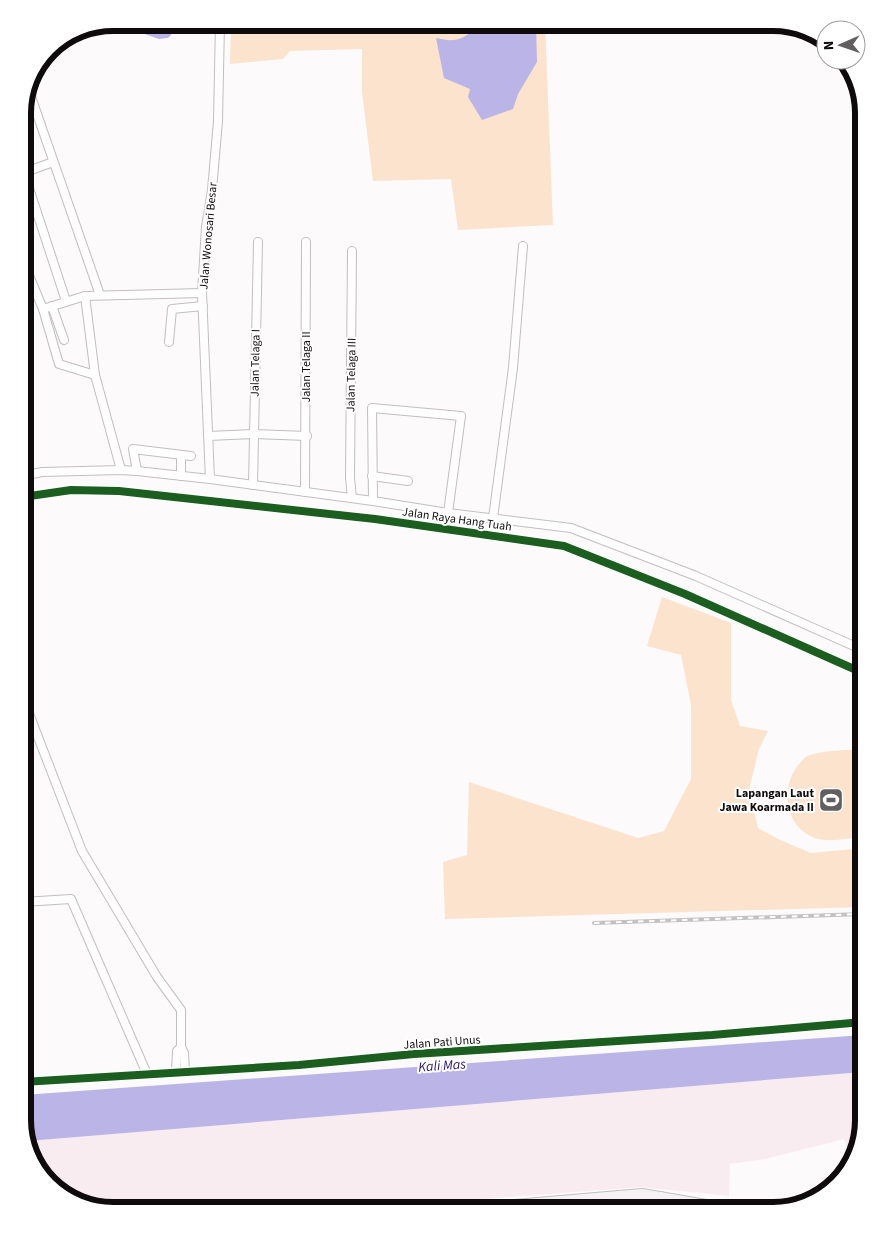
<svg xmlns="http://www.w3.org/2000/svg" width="886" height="1233" viewBox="0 0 886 1233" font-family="'Source Sans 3',sans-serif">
  <rect width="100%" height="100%" fill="#fdfafb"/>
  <polygon fill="#f9ecf0" points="863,1072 863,1120 856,1147 848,1151 844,1139 765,1159 730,1164 729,1196 640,1187 344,1210 108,1210 68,1198 35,1165 28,1141"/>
  <g fill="#fce3ce">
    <polygon points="298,23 545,23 553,225 458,230 451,179 373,181 362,92 362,49 290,51 283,59 230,64 231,28 297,25"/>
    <polygon points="662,597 731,623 731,700 740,726 768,731 759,749 749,790 758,828 780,840 811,853 863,848 863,907 445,919 443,862 467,855 469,782 638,838 664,831 691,779 691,705 681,655 647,646"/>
    <path d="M863 749V837C847 838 825 844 810 836 780 820 781 777 806 757 817 750 850 750 863 749Z"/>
  </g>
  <g fill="#bab5e6">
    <polygon points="113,23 173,23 171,35 168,38 159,39"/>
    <path d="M472 23 484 25 489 23H536L537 62 518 94 513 109 482 120 468 97 470 89 444 78 436 38C450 41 458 42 470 33Z"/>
    <polygon points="863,1035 863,1072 28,1141 23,1119 23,1095"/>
  </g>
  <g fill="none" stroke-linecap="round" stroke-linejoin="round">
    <defs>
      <g id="street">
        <polyline points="28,88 100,295"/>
        <polyline points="23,170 66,301"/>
        <polyline points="23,173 53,162"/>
        <polyline points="23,261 43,309 59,364 95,375 121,470"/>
        <polyline points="85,296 95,375"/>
        <polyline points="52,306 64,340"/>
        <polyline points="43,309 85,296 202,293"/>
        <polyline points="169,342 172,309 203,306"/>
        <polyline points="208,436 254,434 307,436"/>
        <polyline points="181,455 181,476"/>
        <polyline points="23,460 29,475"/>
        <polyline points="137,471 133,449 191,456"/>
        <polyline points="23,476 42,472 121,470 137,471 210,479 373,501 448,513 571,528 696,576 863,650"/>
        <polyline points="372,476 408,481"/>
        <polyline points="210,479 202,293 206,227 212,190 218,121 220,23"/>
        <polyline points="253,485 258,242"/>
        <polyline points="305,492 306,242"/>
        <polyline points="23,497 71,490 119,491 375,519 564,546 685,594 863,673"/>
        <polyline points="352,498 350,478 352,251"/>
        <polyline points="373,501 372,408 461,416 448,513"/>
        <polyline points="493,518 513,368 523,246"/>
        <polyline points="23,698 82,851 157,977 181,1010 181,1047 184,1053 185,1071"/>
        <polyline points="23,902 71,899 147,1074"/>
        <polyline points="176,1072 177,1051 181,1047"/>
        <polyline points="23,1082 299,1065 414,1054 712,1035 863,1022"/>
        <polyline points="648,1210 654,1207 661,1196"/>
      </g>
      <polyline id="secondary" points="457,1210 642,1194 735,1210"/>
    </defs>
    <use href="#street" stroke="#c2bebf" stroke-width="10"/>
    <use href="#secondary" stroke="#c2bebf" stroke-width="12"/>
    <use href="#street" stroke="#fffefe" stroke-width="8"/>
    <use href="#secondary" stroke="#f4f2f5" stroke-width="10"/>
    <defs>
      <polyline id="rail" points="594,923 863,914"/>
    </defs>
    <use href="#rail" stroke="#c2c2c2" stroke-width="4"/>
    <use href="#rail" stroke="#fff" stroke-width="2" stroke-dasharray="5.5" stroke-linecap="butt"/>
    <defs>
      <g id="cycleway">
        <polyline points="23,497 71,490 119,491 375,519 564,546 685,594 863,673"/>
        <polyline points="23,1082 299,1065 414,1054 712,1035 863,1022"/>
      </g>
    </defs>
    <use href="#cycleway" stroke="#fff" stroke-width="11"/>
    <use href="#cycleway" stroke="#1b5e20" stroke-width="8"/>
  </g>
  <defs>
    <symbol id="stadium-square" viewBox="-11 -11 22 22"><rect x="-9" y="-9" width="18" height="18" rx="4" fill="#625f60" stroke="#fff"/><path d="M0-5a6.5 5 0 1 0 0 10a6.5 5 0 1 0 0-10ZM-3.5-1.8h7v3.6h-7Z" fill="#fff"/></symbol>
  </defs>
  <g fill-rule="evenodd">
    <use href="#stadium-square" x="817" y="786" width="28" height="28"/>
  </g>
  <g text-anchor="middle" stroke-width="4" stroke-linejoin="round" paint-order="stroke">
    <g font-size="12" fill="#0f0b0c" stroke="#fff">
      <text transform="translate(208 236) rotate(-85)" y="4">Jalan Wonosari Besar</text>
      <text transform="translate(255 363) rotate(-89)" y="4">Jalan Telaga I</text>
      <text transform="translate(306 367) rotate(-90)" y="4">Jalan Telaga II</text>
      <text transform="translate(351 375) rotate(-89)" y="4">Jalan Telaga III</text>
      <text transform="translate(457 519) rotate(8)" y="4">Jalan Raya Hang Tuah</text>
      <text transform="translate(442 1042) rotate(-4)" y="4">Jalan Pati Unus</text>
    </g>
    <g font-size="12" font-weight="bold" fill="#0f0b0c" stroke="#fff" text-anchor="end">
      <text x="814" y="797">Lapangan Laut<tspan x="814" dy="14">Jawa Koarmada II</tspan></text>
    </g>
    <g font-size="14" font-style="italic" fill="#2c1868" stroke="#fff">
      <text transform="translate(442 1065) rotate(-4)" y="5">Kali Mas</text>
    </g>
  </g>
  <path d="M0 0H886V1233H0ZM113 31H773A82 82 0 0 1 855 113V1120A82 82 0 0 1 773 1202H113A82 82 0 0 1 31 1120V113A82 82 0 0 1 113 31Z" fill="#fff" fill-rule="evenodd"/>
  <path fill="none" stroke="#0f0b0c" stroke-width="6" d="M113 31H773A82 82 0 0 1 855 113V1120A82 82 0 0 1 773 1202H113A82 82 0 0 1 31 1120V113A82 82 0 0 1 113 31Z"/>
  <g transform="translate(841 45) rotate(268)"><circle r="24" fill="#ffffff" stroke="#9f9d9e"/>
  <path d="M0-4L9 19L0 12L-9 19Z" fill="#625f60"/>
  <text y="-8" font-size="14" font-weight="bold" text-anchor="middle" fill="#0f0b0c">N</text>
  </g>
</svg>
